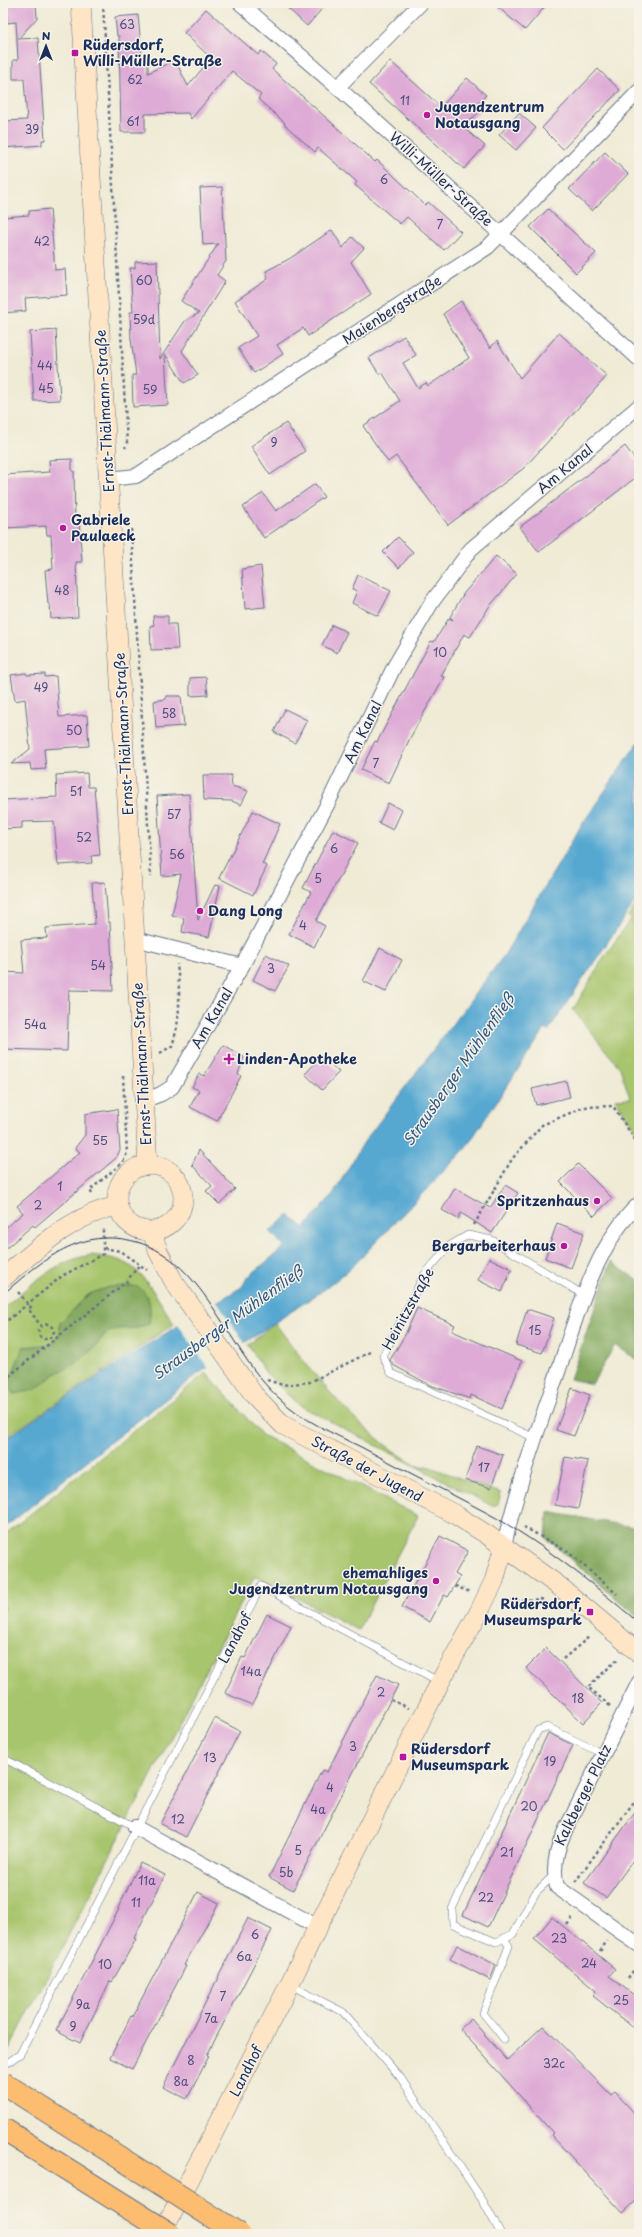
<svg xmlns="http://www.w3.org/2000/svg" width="642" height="2237" viewBox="0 0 642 2237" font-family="'Playpen Sans',sans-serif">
  <rect width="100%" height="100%" fill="#f7f3e8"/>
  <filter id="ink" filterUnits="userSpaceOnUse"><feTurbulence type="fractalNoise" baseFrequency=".025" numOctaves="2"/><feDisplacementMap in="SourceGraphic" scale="8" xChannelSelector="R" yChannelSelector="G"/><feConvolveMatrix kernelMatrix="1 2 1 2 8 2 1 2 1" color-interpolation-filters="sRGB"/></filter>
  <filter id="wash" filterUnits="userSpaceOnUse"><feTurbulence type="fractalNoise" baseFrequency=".012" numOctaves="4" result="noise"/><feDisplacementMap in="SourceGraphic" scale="16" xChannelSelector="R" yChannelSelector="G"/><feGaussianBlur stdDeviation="0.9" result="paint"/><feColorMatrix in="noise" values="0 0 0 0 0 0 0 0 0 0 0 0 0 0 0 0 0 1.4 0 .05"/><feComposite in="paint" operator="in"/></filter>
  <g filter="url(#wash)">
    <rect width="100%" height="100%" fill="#efebd5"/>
    <g fill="#a7c56c" stroke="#617a65">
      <polygon points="636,905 639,906 639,928 628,916"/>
      <polygon points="630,920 639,931 639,1136 615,1099 630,1098 620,1068 573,1010 604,957"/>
      <path d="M91 1255C105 1257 120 1258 132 1267 148 1279 163 1307 174 1324L3 1439V1308C31 1285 54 1261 91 1255Z"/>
      <path d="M275 1323C309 1369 345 1415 391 1449 401 1456 412 1462 422 1468L427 1466 501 1493 498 1504 492 1506 297 1404 266 1373 248 1345Z"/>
      <polygon points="206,1373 262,1435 418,1516 358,1630 255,1576 9,2050 3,2047 3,1536"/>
    </g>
    <g fill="#85aa60" stroke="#506c5f">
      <polygon points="611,1262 639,1281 639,1361 615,1345 592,1384 570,1379"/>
      <path d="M109 1287C117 1287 130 1285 137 1287 152 1293 151 1312 149 1323L138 1328 117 1329 106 1333 96 1346 77 1363 55 1374 35 1390 13 1394 9 1383 23 1347 52 1344 59 1336 60 1323 89 1294Z"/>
      <polygon points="548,1512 639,1528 639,1618 546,1538"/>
    </g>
    <path fill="#56a8d1" stroke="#386c98" d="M639 741V902L636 900 548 1031 545 1029 465 1149 351 1268 325 1289 198 1374 104 1447 3 1529V1441C81 1387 160 1335 242 1287L247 1278 284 1247 270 1231 289 1215 304 1228 333 1194 364 1142 505 954 581 826Z"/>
    <polygon fill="#efebd5" points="216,1300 246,1345 209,1369 177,1323"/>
    <g id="blocks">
      <g fill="#deaad6">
        <polygon points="36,3 37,18 18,39 38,38 45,140 42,140 42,145 3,148 3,121 27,120 24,79 13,79 13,60 18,60 16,22 7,23 6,4"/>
        <polygon points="282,3 327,3 307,26"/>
        <polygon points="493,3 548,3 525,30"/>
        <polygon points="206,9 258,55 261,51 276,64 272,69 375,162 377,160 425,205 428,202 461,232 444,250 407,217 400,224 355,185 357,182 318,148 315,152 284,124 285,123 258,99 261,95 232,71 191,119 188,113 145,114 145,132 121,132 119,36 117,36 115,17 138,15 142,57 148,59 148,73 175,60 188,86 211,58 184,33"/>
        <polygon points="390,61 441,107 467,78 486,95 478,104 482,108 464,128 485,146 464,169 369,84"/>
        <polygon points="598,69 620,90 563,149 542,128"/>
        <polygon points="519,113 536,128 516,150 499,135"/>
        <polygon points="605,152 628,174 592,211 569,189"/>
        <polygon points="222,187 226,261 217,275 225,281 182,351 198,375 184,383 165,354 168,405 133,407 132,375 136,375 131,339 130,312 133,312 130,268 135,268 135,262 157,261 160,359 185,321 199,313 181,301 218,244 203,245 200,188"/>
        <polygon points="50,209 55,270 65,269 67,295 25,298 26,311 3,313 3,217 29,215 29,211"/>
        <polygon points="548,209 596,253 576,273 530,227"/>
        <polygon points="332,230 343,248 352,237 364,248 351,262 371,294 308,336 303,328 277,345 283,354 254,373 238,348 257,336 235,301 268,279 266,271 289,259"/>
        <polygon points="461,301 490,348 497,341 520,378 559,333 607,376 524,468 448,525 396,456 388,462 363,426 400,401 382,372 379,374 369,358 404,336 416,355 403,363 418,388 426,383 428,386 469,358 443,314"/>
        <polygon points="56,330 60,400 34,401 30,332"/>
        <polygon points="286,423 305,451 270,475 251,446"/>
        <polygon points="625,446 639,465 639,475 539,552 520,527"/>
        <polygon points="72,459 72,471 74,471 75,522 79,521 82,562 76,562 78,617 51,619 50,604 48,604 45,570 53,569 51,535 47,535 46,526 3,528 3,475 50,472 49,460"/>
        <polygon points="315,484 324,497 264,538 243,507 263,493 276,511"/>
        <polygon points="398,537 413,552 399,568 383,552"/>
        <polygon points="496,556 517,574 489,607 470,637 464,634 441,676 444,677 410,738 389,783 361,770 375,741 377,742 431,641 434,642 449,618 453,620 450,617 464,593"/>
        <polygon points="261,566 265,607 245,609 242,569"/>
        <polygon points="358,575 391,591 378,616 352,603 357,591 352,589"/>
        <polygon points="153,616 168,616 168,624 176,624 178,649 151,650 150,626 154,625"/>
        <polygon points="332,625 347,632 337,653 322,645"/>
        <polygon points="26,673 27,675 45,674 45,677 56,676 59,717 87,715 89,746 44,749 46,769 31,770 30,763 11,764 30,749 25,699 15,701 11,675"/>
        <polygon points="206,677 208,695 190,696 190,678"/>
        <polygon points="166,696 181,696 184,726 156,728 154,701 166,699"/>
        <polygon points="285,709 307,720 295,743 274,732"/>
        <polygon points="87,773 88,787 94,787 100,855 91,856 92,863 58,865 54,821 22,822 22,828 3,829 3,800 57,797 56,775"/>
        <polygon points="203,775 231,775 232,786 248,791 241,805 232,801 204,800"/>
        <polygon points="189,794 198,920 215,885 220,886 209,937 182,932 184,918 172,915 181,874 162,876 157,796"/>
        <polygon points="388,803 402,810 393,830 379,823"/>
        <polygon points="253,811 280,824 262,864 267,866 253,895 219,878"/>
        <polygon points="333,830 358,843 316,921 325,926 314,947 289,934 311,892 303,888"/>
        <polygon points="105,882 108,922 110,922 113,991 69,990 67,1051 3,1049 3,972 24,973 21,940 47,938 46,928 95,924 92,883"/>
        <polygon points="380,948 402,960 386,992 363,981"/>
        <polygon points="266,954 289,966 275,991 253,980"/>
        <polygon points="223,1045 244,1057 238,1074 241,1076 217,1121 190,1107 199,1090 192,1087 199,1074 204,1076"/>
        <polygon points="322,1056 339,1072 322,1090 305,1074"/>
        <polygon points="566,1081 570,1097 536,1105 532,1089"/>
        <polygon points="117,1109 120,1150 116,1158 35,1227 33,1225 3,1251 3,1230 23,1213 17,1206 80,1152 75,1148 85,1135 85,1114"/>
        <polygon points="199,1150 235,1189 219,1204 206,1191 212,1186 192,1165"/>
        <polygon points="578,1164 612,1198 594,1216 560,1182"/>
        <polygon points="505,1185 518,1193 492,1233 461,1213 458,1219 442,1210 455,1188 490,1208"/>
        <polygon points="557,1223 584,1233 571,1268 545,1258"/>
        <polygon points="489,1258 512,1269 502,1292 478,1280"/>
        <polygon points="417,1308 455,1325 452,1331 522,1361 502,1409 471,1395 470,1399 430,1385 393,1365 390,1360 405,1335"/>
        <polygon points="527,1309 554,1318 542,1353 516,1345"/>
        <polygon points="572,1388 590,1395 574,1436 556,1430"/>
        <polygon points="477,1446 503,1455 491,1488 465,1480"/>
        <polygon points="565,1457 588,1461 578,1509 555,1505"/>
        <polygon points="440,1536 468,1551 455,1574 460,1577 448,1597 444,1595 430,1622 402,1607"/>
        <polygon points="267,1614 291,1626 252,1705 225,1693 242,1657 245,1658"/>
        <polygon points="546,1648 602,1703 583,1723 526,1668"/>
        <polygon points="377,1675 398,1685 293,1890 269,1877 322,1770 327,1772"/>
        <polygon points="215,1718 240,1731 186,1837 160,1824"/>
        <polygon points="548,1733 573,1745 488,1927 463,1915"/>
        <polygon points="639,1807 639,1852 606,1898 584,1883"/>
        <polygon points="140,1863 165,1875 134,1938 136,1939 112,1982 110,1981 80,2043 56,2031 119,1909 118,1908"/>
        <polygon points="198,1892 219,1903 184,1965 186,1966 132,2069 110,2058 131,2016 132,2017"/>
        <polygon points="552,1917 615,1969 609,1976 639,1999 639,2032 593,1996 596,1991 534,1939"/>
        <polygon points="248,1918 272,1930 207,2055 209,2056 187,2099 163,2087"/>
        <polygon points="457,1945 496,1965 490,1980 450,1959"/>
        <polygon points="471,2019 507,2060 543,2026 611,2095 615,2092 639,2118 639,2198 623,2213 551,2135 553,2133 460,2029"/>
      </g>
    </g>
  </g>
  <g filter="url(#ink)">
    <use href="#blocks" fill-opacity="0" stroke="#657188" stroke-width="1"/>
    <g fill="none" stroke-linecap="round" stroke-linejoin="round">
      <defs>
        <g id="lane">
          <polyline points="535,1438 391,1373 383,1356 424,1275 449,1246 468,1235 492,1240 584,1295"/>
          <polyline points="3,1611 4,1610"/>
          <polyline points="3,1758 135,1827"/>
          <polyline points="554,1875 536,1892 513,1934 496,1942 453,1924 452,1909 538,1730 547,1727 603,1754"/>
          <polyline points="504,1938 509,1946 483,2013 504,2039"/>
          <polyline points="290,1985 343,2012 400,2077 483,2201 501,2234"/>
          <polyline points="3,2066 20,2054 261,1586 440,1682"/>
        </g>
        <g id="street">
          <polyline points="240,3 360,107 639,359"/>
          <polyline points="338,87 421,3"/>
          <polyline points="109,479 136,476 488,247 639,91"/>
          <polyline points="135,939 242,966"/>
          <polyline points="145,1100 161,1094 172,1087 242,966 328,803 394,667 432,602 471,549 639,406"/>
          <path d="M504 1546C517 1487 538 1429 558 1372 576 1318 596 1243 639 1204"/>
          <path d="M639 1682 564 1833C556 1851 552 1868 557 1887L639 1945"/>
          <polyline points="135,1827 318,1927"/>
        </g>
        <g id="secondary">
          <polyline points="81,3 148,1166"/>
          <circle cx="150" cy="1198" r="33"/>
          <polyline points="152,1231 158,1251 174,1282 254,1395 283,1425 454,1514 486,1534 559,1586 639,1653"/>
          <path d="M3 1278C37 1249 73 1214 118 1206"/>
          <polyline points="159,2234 172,2214 282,1999 440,1682 479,1612 494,1581 504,1546"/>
        </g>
      </defs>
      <use href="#lane" stroke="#657188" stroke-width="8"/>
      <use href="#street" stroke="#657188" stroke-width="16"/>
      <use href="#secondary" stroke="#657188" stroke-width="20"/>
      <g stroke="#657188" stroke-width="2.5" stroke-dasharray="3 3" stroke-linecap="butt">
        <polyline points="103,3 127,443 125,448"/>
        <polyline points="131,529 151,877"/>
        <path d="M160 1053 172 1046C181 1020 180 992 177 964"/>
        <polyline points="639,1099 637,1116 639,1118"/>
        <polyline points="92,1194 90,1190 123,1162 127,1153 123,1076"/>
        <polyline points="474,1225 512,1159 542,1125 584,1107 613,1106 639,1146"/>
        <polyline points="104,1248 120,1251 147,1270"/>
        <polyline points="18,1292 32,1309 30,1311 41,1326 38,1330 40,1337 44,1339 49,1339 54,1332 52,1327 48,1324 41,1326"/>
        <polyline points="3,1324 62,1276 103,1254 103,1229"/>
        <polyline points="3,1378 9,1376 126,1282 140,1264"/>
        <polyline points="267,1380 283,1385 310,1382 372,1351"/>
        <polyline points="524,1527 568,1552 617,1594"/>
        <polyline points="455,1586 470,1592"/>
        <polyline points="504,1601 546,1599"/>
        <polyline points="563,1659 590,1636"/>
        <polyline points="391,1700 409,1708"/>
        <polyline points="610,1706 588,1687 619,1658"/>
        <polyline points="575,1882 639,1795"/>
        <polyline points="567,1925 573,1917"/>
        <polyline points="600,1951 607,1941"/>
        <polyline points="628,1978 639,1963"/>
      </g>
      <use href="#lane" stroke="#fff" stroke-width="7"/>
      <use href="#street" stroke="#fff" stroke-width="14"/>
      <use href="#secondary" stroke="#fee5c5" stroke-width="19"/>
      <path stroke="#1b2f5e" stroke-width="1" d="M3 1294C43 1260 80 1226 137 1242 207 1262 228 1353 279 1398 302 1420 332 1433 361 1447 398 1467 436 1486 474 1506 535 1537 587 1579 639 1623"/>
      <defs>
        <g id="highway-bridge">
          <polyline points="3,2083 239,2234"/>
          <polyline points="3,2129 170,2234"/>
        </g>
      </defs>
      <use href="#highway-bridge" stroke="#657188" stroke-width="24" stroke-linecap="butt"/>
      <use href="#highway-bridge" stroke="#fcbd6f" stroke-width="22"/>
    </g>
  </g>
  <g fill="#b5179e" stroke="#f7f3e8" stroke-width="1.5">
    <rect x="71" y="49" width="8" height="8" rx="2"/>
    <circle cx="427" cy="115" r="4"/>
    <circle cx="63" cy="528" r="4"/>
    <circle cx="200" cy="911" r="4"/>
    <path d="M227 1053h4v4h4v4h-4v4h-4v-4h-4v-4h4z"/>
    <circle cx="597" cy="1201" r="4"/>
    <circle cx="564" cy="1246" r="4"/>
    <circle cx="436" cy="1581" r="4"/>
    <rect x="586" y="1608" width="8" height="8" rx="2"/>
    <rect x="399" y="1753" width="8" height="8" rx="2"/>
  </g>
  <g text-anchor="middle" stroke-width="3" stroke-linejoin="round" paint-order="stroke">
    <g font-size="12" fill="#4c4e7c">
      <text x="127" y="29">63</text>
      <text x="135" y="84">62</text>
      <text x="405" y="105">11</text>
      <text x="133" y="126">61</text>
      <text x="32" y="134">39</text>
      <text x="384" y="184">6</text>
      <text x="440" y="229">7</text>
      <text x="42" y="246">42</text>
      <text x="144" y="285">60</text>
      <text x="144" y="324">59d</text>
      <text x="45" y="370">44</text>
      <text x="46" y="393">45</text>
      <text x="150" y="394">59</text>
      <text x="274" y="447">9</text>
      <text x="62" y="595">48</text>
      <text x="440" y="657">10</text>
      <text x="41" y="692">49</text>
      <text x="169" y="718">58</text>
      <text x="74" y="735">50</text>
      <text x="376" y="768">7</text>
      <text x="76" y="796">51</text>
      <text x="174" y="819">57</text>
      <text x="84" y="842">52</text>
      <text x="334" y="853">6</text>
      <text x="177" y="859">56</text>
      <text x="318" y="883">5</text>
      <text x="303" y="930">4</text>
      <text x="98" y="970">54</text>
      <text x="271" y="973">3</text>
      <text x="35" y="1029">54a</text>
      <text x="100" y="1145">55</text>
      <text x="60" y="1191">1</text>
      <text x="38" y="1210">2</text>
      <text x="535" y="1335">15</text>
      <text x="484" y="1472">17</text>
      <text x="251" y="1676">14a</text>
      <text x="381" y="1697">2</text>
      <text x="578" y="1703">18</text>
      <text x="353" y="1751">3</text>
      <text x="210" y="1762">13</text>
      <text x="550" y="1766">19</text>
      <text x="330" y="1792">4</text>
      <text x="529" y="1811">20</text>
      <text x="318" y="1814">4a</text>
      <text x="178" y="1824">12</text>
      <text x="298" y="1855">5</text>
      <text x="507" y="1857">21</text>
      <text x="286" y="1877">5b</text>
      <text x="147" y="1885">11a</text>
      <text x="486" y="1902">22</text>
      <text x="136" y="1907">11</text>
      <text x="255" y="1939">6</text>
      <text x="559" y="1943">23</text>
      <text x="244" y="1961">6a</text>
      <text x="589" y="1968">24</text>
      <text x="105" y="1969">10</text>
      <text x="223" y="2001">7</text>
      <text x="621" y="2005">25</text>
      <text x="83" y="2009">9a</text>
      <text x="211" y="2023">7a</text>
      <text x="73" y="2031">9</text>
      <text x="191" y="2065">8</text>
      <text x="554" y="2068">32c</text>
      <text x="181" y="2086">8a</text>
    </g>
    <g font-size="14" font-weight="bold" fill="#1b2f5e" stroke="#f7f3e8" text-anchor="start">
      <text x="83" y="50">Rüdersdorf,<tspan x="83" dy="16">Willi-Müller-Straße</tspan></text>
      <text x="435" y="112">Jugendzentrum<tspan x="435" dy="16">Notausgang</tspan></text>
      <text x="71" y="525">Gabriele<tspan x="71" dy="16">Paulaeck</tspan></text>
      <text x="208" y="916">Dang Long</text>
      <text x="237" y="1064">Linden-Apotheke</text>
      <text x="589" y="1206" text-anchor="end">Spritzenhaus</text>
      <text x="556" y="1251" text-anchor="end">Bergarbeiterhaus</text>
      <text x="428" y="1578" text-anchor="end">ehemahliges<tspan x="428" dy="16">Jugendzentrum Notausgang</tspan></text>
      <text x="582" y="1609" text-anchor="end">Rüdersdorf,<tspan x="582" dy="16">Museumspark</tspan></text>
      <text x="411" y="1754">Rüdersdorf<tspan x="411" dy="16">Museumspark</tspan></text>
    </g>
    <g font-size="14" fill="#1b2f5e" stroke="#f7f3e8">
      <text transform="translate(441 179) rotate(42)" y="5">Willi-Müller-Straße</text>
      <text transform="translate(392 310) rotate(-33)" y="5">Maienbergstraße</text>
      <text transform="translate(105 411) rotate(-93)" y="5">Ernst-Thälmann-Straße</text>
      <text transform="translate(565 469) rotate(-40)" y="5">Am Kanal</text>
      <text transform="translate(363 732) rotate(-64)" y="5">Am Kanal</text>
      <text transform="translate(124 734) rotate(-93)" y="5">Ernst-Thälmann-Straße</text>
      <text transform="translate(212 1018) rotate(-60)" y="5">Am Kanal</text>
      <text transform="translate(142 1064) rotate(-93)" y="5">Ernst-Thälmann-Straße</text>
      <text transform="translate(408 1309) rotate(-61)" y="5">Heinitzstraße</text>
      <text transform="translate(367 1469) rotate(28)" y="5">Straße der Jugend</text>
      <text transform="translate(235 1638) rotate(-62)" y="5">Landhof</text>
      <text transform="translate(583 1795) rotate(-64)" y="5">Kalkberger Platz</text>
      <text transform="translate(246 2071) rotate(-63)" y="5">Landhof</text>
    </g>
    <g font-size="15" font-style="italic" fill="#305986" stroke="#f7f3e8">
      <text transform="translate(459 1070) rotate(-55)" y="5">Strausberger Mühlenfließ</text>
      <text transform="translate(228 1323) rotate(-36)" y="5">Strausberger Mühlenfließ</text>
    </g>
  </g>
  <rect width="642" height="2237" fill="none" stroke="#f7f3e8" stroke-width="16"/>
  <g transform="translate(46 46)" stroke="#f7f3e8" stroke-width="3" paint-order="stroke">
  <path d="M0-3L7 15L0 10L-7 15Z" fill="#1b2f5e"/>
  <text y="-6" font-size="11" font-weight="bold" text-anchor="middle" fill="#1b2f5e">N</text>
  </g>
</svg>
